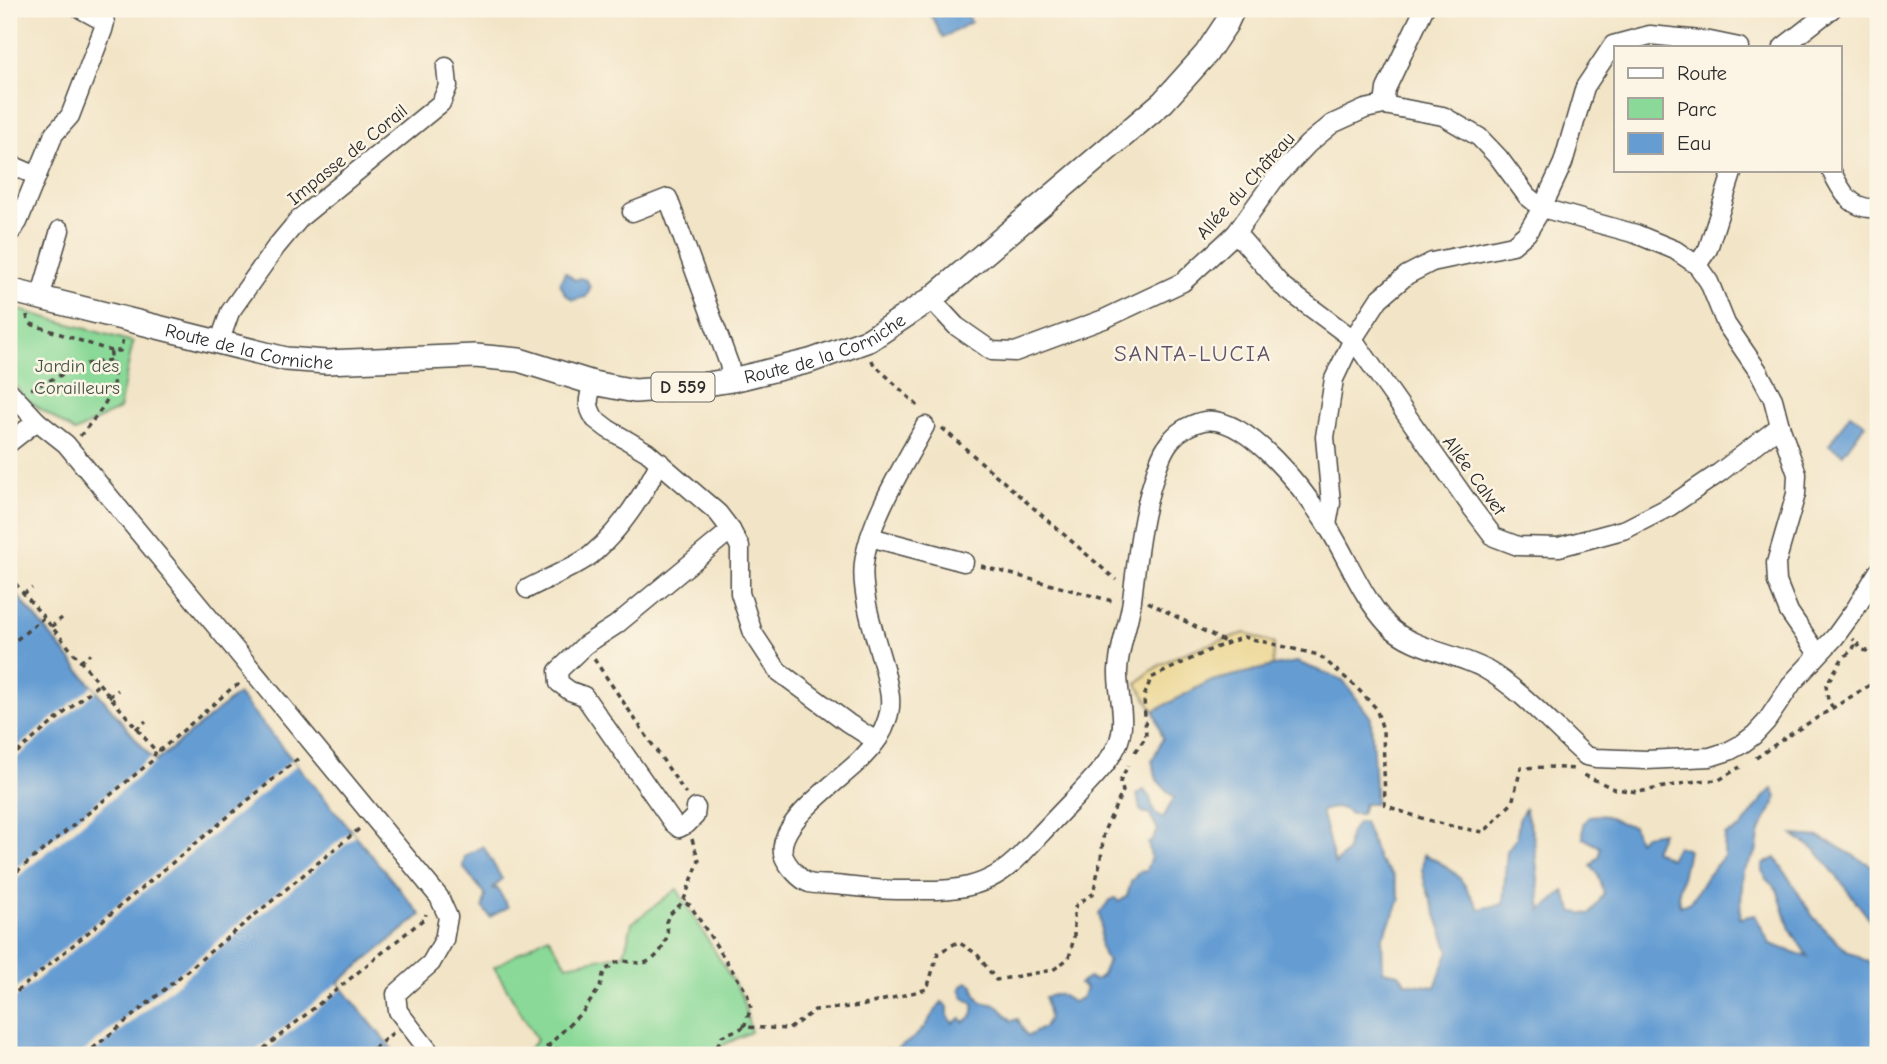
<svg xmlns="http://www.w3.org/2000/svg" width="1887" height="1064" viewBox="0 0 1887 1064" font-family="'Comic Neue',sans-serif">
  <rect width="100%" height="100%" fill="#fcf5e5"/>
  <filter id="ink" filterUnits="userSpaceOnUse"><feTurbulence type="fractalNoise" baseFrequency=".0143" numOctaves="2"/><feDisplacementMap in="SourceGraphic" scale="14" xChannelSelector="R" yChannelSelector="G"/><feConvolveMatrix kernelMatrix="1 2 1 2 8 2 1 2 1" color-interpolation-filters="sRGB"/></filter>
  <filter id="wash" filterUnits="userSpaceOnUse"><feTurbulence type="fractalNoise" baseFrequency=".00686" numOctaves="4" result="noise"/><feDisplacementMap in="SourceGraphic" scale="28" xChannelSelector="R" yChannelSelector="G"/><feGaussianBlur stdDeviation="1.57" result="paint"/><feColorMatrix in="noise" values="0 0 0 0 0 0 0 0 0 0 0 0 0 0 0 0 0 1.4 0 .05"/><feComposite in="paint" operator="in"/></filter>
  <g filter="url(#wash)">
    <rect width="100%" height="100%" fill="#f2e4c6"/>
    <g fill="#8ad998" stroke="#5a8262" stroke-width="2">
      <polygon points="9,307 133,342 119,409 75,432 23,397 9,375"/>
      <polygon points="677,889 742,996 751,1032 721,1046 717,1055 523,1055 537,1040 494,967 548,936 567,965 624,954 632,923"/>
    </g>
    <path fill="#eeda9e" stroke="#8c8264" stroke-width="2" d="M1245 633 1274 644 1273 666 1208 682 1154 711 1137 684C1160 656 1211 644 1245 633Z"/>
    <g fill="#659dd3" stroke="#48647f" stroke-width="2">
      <polygon points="928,9 964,9 971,22 943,38"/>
      <polygon points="565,272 575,280 580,278 587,280 590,288 586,297 573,300 565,294 560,283"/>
      <polygon points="1850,414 1865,424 1843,454 1829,445"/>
      <polygon points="9,585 155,762 238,694 421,915 338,983 397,1055 9,1055"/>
      <path d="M1297 662 1343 680 1371 718 1376 804H1364L1361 814H1350C1343 805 1331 808 1321 811L1335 864 1347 852 1349 835 1357 823 1364 822 1379 861 1393 875 1400 900 1382 939 1383 971 1399 974 1406 983 1435 987 1449 951 1425 884 1422 869 1424 854C1458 871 1460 876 1479 909L1503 904 1507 851 1517 837 1519 819 1525 809 1534 838 1541 911 1564 891 1573 912 1591 914 1604 893 1598 874 1591 866 1600 855V847L1583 838V824L1589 816C1615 812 1613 824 1633 826L1638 841 1645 835 1662 832 1654 850 1670 859 1677 846 1688 850 1678 896 1680 906 1691 902 1707 876 1724 856 1725 835 1741 828 1764 797 1773 789 1777 797 1760 831 1756 853 1743 871 1740 918 1755 915 1770 944 1808 957 1790 929 1777 889 1766 879 1763 870V864L1776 858 1814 918 1847 951 1878 967V1055H876L888 1049 893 1051C904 1045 918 1036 925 1026 931 1017 935 1010 942 1002L948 1007V1017L953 1023 961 1018 963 1022C973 1018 974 1013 973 1003L964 998 960 988 967 982 973 985 976 995 981 1002 997 1005 1012 1021 1018 1019 1025 1033 1028 1036 1044 1027 1049 1018 1045 997 1059 994 1073 1002 1082 998 1086 988 1079 984 1088 978 1095 980 1102 975 1108 961C1094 947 1105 930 1099 914L1109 901 1115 898 1119 902 1127 896 1131 882 1139 872 1146 871 1151 857 1148 843 1152 841 1158 830 1149 813H1144L1140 810 1137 794 1144 790 1150 798 1154 812 1163 818 1174 798 1157 780 1152 761 1163 738 1154 711 1208 682 1273 666Z"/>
      <polygon points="1793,835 1820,837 1878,869 1878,930 1817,851"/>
      <polygon points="483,846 502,879 493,888 494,889 497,888 508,907 490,917 483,908 485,894 463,867 465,856"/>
    </g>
    <g fill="#f2e4c6">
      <polygon points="92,686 97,691 9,764 9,754"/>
      <polygon points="151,757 155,763 9,884 9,874"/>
      <polygon points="292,760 297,765 9,1003 9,994"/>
      <polygon points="351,831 356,836 91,1055 80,1055"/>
      <polygon points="338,983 342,989 262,1055 251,1055"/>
    </g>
  </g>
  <g filter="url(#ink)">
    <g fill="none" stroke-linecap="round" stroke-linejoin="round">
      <defs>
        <g id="minor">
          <polyline points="1783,47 1832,9"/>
          <polyline points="1384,105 1386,89 1424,9"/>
          <polyline points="9,164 37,176"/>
          <polyline points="1733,170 1708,249 1697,265 1709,282 1726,324 1758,371 1773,399 1780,426 1797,474 1796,494 1776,563 1777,582 1789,612 1818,654"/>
          <path d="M1831 170C1841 191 1851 211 1878 208"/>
          <polyline points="632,212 668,198 729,364 732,380"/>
          <polyline points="1236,233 1282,286 1353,339 1472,508 1494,537 1518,546 1559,547 1626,529 1669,507 1719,473 1780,426"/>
          <polyline points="9,234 18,222 54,134 70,116 103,30 105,22 81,9"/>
          <polyline points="40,298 60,230"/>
          <polyline points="931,299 956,326 992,351 1015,352 1104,319 1183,282 1236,233 1274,180 1308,144 1332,124 1365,109 1384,105 1443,116 1479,137 1499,158 1527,196 1542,208 1636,234 1675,250 1697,265"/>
          <polyline points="219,343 230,312 276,247 301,217 441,103 448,86 446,67"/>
          <path d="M593 383C588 399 586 405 595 419L608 429 647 452 718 513 731 530 740 547V593L753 633 778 671 848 723 876 741"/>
          <polyline points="9,391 37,421"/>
          <path d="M925 426C904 465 869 520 864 563 860 593 876 639 884 668 888 686 894 702 887 720 883 734 873 747 863 757 843 779 772 824 784 857 788 866 800 880 809 883 816 885 827 884 835 885 856 887 877 890 897 890 947 890 984 894 1021 855 1039 836 1057 816 1076 797 1092 779 1110 763 1119 741 1127 718 1117 693 1118 670 1119 646 1129 624 1132 600 1137 558 1141 518 1154 478 1158 464 1163 448 1173 438 1180 430 1193 423 1204 421 1247 414 1307 494 1328 527 1348 559 1362 597 1388 625 1411 649 1456 653 1485 669 1522 690 1554 728 1586 756L1596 758 1646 760 1710 757 1729 751 1742 744 1754 735 1766 722 1793 682 1835 637 1856 608 1878 572"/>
          <polyline points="9,443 37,421 66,444 439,897 448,917 444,940 431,963 396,994 398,1011 432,1055"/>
          <polyline points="1327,525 1331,503 1325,437 1334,379 1353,339 1379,299 1407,275 1432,262 1513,245 1527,233 1542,208 1563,163 1585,87 1613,45 1650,35 1710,41 1739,47"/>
          <polyline points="870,537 964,562"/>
          <path d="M527 589C545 579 576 567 591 555 620 531 643 495 660 462"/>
          <polyline points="696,808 695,816 687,824 679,828 673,823 584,696 570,691 559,683 558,671 585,645 616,625 731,530"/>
        </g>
        <g id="major">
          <path id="s1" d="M9 290 286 359 326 362 475 356 519 360 593 383 635 391 688 387 732 380 810 361 869 340 931 299 1163 102 1206 54 1226 24 1233 9"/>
        </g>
      </defs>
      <use href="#minor" stroke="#494742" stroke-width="21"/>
      <use href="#major" stroke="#494742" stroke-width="26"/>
      <g stroke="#494742" stroke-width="3.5" stroke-dasharray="5 5" stroke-linecap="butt">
        <polyline points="27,315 28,321 31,324 111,351 120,351 123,339"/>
        <polyline points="872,360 873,363 921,409"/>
        <polyline points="31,389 85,364 111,360"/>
        <polyline points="942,428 1116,580"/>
        <path d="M80 436C93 420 111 401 114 379 115 370 110 360 111 351"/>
        <polyline points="981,566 1116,602"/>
        <polyline points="9,576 154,749 160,750 163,748 232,688 238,685 243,688"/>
        <polyline points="23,594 32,588"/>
        <polyline points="1148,602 1227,643"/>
        <polyline points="51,627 62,618"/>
        <polyline points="1857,643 1862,650 1872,652 1878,648"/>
        <polyline points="9,646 43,618"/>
        <polyline points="594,659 686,794"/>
        <polyline points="80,662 90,654"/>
        <polyline points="109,697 118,690"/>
        <polyline points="1833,708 1828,700 1826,685 1842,659 1853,649 1856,642 1853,639"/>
        <polyline points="136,729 146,721"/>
        <path d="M1135 752 1146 737 1144 697 1151 678 1212 649 1244 637 1319 655 1354 685 1376 708 1383 730 1385 805C1417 818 1449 827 1484 832L1512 803 1521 768 1548 767 1575 769"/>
        <polyline points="1756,758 1786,737 1878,680"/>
        <polyline points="9,759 99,684"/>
        <polyline points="1584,775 1615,789 1638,792 1696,781 1719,780 1740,767"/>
        <polyline points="692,839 699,861 683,902 690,905 747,993 751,1008 744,1027"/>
        <polyline points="9,878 153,760 156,750"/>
        <polyline points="9,998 300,757"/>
        <path d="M547 1047 585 1009 600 987 604 971C608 969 614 963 618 962 626 960 634 963 641 963 658 963 672 937 666 922L669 915 683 902"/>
        <polyline points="85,1055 359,829"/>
        <polyline points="256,1055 425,918 426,914"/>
        <polyline points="366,1055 394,1032"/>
        <polyline points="539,1055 547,1047 593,1055"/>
        <polyline points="713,1055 722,1036 744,1027 789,1029 815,1010 861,1006 927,989 938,953 958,942 977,954 996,980 1053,970 1069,958 1074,937 1074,909 1077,904 1093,894 1101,858 1104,831 1123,791 1120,782 1128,765"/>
      </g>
      <use href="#minor" stroke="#fff" stroke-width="18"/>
      <use href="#major" stroke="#fff" stroke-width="23"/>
    </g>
  </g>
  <g text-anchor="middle" stroke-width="5" stroke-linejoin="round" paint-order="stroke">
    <rect fill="#fcf5e5" stroke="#6a6863" stroke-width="2" x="651.5" y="372.5" width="63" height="29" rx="5"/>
    <g font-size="18" font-weight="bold" fill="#2b2b2b">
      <text x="683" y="393">D 559</text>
    </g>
    <g font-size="19" fill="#2b2b2b" stroke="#fcf5e5">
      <text transform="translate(347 154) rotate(-39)" y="7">Impasse de Corail</text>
      <text transform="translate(1245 185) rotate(-48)" y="7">Allée du Château</text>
      <text dy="7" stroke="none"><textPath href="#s1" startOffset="247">Route de la Corniche</textPath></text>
      <text dy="7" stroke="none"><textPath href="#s1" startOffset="835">Route de la Corniche</textPath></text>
      <text transform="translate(1475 475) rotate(54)" y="7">Allée Calvet</text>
    </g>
    <g font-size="19" fill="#435646" stroke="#fcf5e5">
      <text x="77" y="372">Jardin des<tspan x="77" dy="22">Corailleurs</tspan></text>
    </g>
    <g font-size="23" letter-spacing="2" fill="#5e5368" stroke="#fcf5e5">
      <text x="1193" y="361">SANTA-LUCIA</text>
    </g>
  </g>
  <rect width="1887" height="1064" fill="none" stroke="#fcf5e5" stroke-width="35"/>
  <rect x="1614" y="46" width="228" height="126" fill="#fcf5e5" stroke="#a8a49b" stroke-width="2"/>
  <rect x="1628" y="68" width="35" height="10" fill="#ffffff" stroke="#a8a49b" stroke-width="2"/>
  <text x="1677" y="80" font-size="21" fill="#2b2b2b">Route</text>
  <rect x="1628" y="98" width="35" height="21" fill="#8ad998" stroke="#a8a49b" stroke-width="2"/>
  <text x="1677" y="116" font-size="21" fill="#2b2b2b">Parc</text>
  <rect x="1628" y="133" width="35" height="21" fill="#659dd3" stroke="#a8a49b" stroke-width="2"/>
  <text x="1677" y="150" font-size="21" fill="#2b2b2b">Eau</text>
</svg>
